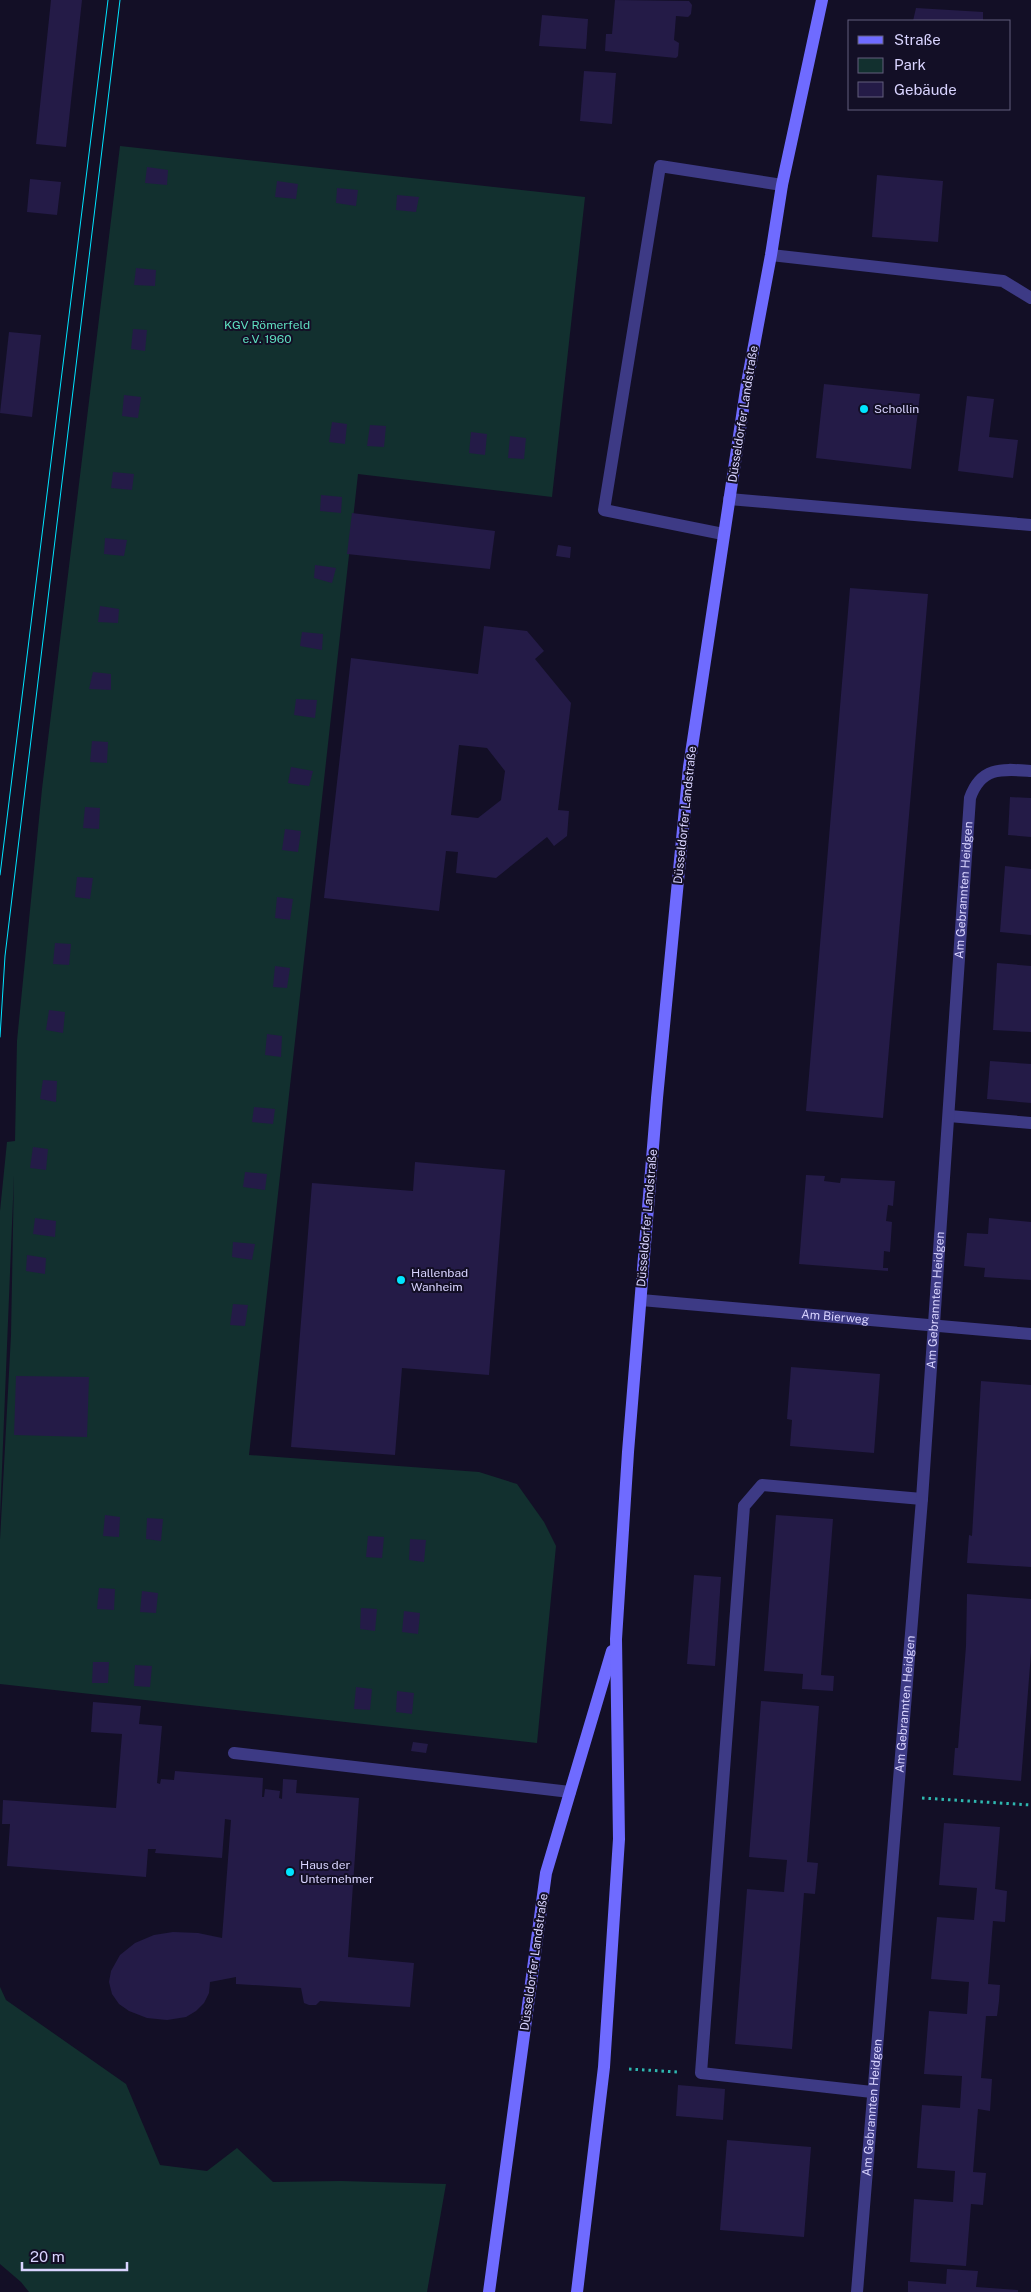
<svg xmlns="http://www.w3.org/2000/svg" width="1031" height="2292" viewBox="0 0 1031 2292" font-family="'Public Sans',sans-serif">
  <rect width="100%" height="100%" fill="#130f26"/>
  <g fill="#12302f">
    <polygon points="120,146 585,197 552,497 358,474 249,1455 479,1472 517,1484 544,1522 556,1546 537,1743 0,1684 0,1540 11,1335 14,1175 0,1517 0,1211 7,1142 15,1141 17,1041 42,789"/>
    <polygon points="0,1987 6,2000 126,2084 160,2165 207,2171 237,2148 273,2182 341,2181 446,2184 427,2292 29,2292 21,2282 0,2264"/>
  </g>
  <g fill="#241b47" fill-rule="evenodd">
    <polygon points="51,0 82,0 66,147 36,144"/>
    <polygon points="615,0 689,1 692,5 691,14 688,17 676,16 674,40 679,43 678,56 676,58 605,51 606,34 612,34"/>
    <polygon points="916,8 983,12 983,21 913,21"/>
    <polygon points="542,15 588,19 586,49 539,46"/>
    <polygon points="584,71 616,73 612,124 580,121"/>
    <polygon points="147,167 168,170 167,185 145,183"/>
    <polygon points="877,175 943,181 938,242 872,237"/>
    <polygon points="30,179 61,182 57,215 27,212"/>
    <polygon points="277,181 298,184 296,199 275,197"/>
    <polygon points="337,188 358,190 356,206 336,203"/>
    <polygon points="397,195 419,197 416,212 396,210"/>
    <polygon points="136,268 156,270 155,286 134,285"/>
    <polygon points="133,329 147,330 145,351 131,349"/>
    <polygon points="9,332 41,335 32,417 0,413"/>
    <polygon points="824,384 920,394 911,469 816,458"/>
    <polygon points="124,395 141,397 138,418 122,416"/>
    <polygon points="967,396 994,399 989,437 1018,440 1013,478 958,471"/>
    <polygon points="332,422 347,424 345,444 329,442"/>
    <polygon points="370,425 386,426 384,447 367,446"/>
    <polygon points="471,432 487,434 485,455 469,453"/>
    <polygon points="510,436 526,438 524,459 508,458"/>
    <polygon points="113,472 134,474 132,490 111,488"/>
    <polygon points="321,495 342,497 341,513 320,511"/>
    <polygon points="352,513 495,531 490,569 347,554"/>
    <polygon points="105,538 127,540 124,556 104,554"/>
    <polygon points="558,545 571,547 570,558 556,556"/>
    <polygon points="315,565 336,568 332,583 314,578"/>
    <polygon points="850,588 928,594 883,1118 806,1111"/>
    <polygon points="100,606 119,609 118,623 98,622"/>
    <path d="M484 626 527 631 544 651 535 659 571 703 558 810 569 811 567 836 554 846 547 837 496 878 456 873 458 852 446 851 439 911 324 898 351 658 478 674ZM459 745 487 748 505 771 501 800 478 818 451 815Z"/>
    <polygon points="302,632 323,634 322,650 300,646"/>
    <polygon points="93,672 111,674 111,690 89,689"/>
    <polygon points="296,699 317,700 315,718 294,715"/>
    <polygon points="92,741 108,742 107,763 90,762"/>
    <polygon points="291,767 313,771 309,786 288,783"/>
    <polygon points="1010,797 1031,798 1031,837 1008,835"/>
    <polygon points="85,807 100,808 99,829 83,828"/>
    <polygon points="285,829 301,831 298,852 282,850"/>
    <polygon points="1005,866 1031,869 1031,935 1000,932"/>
    <polygon points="77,877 93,878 90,899 75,897"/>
    <polygon points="277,897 293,899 290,920 275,918"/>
    <polygon points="55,943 71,944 69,965 53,964"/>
    <polygon points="997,963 1031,966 1031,1032 993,1030"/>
    <polygon points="275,966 290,968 287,988 273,987"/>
    <polygon points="49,1010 65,1012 63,1033 46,1030"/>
    <polygon points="267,1034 282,1036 281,1057 265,1055"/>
    <polygon points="990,1061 1031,1064 1031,1103 987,1099"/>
    <polygon points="43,1080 57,1081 56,1102 40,1099"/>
    <polygon points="254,1107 275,1109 273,1124 252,1122"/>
    <polygon points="33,1147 48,1149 46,1170 30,1168"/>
    <polygon points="415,1162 505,1170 489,1375 402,1368 395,1455 291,1447 312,1183 413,1191"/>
    <polygon points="245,1172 267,1174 265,1190 243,1187"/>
    <polygon points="806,1175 825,1176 824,1181 840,1183 841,1178 895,1181 893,1206 888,1205 886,1221 892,1222 890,1252 884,1251 883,1268 888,1268 888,1271 799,1264"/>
    <polygon points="35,1218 56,1221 55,1237 33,1234"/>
    <polygon points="989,1218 1031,1222 1031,1280 984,1277 985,1268 964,1266 967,1233 988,1234"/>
    <polygon points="233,1242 255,1244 252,1260 232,1257"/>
    <polygon points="27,1255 46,1258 45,1274 26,1271"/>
    <polygon points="233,1304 248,1305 245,1326 230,1325"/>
    <polygon points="791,1367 880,1374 874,1453 790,1446 792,1420 787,1419"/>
    <polygon points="16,1376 89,1377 87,1437 14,1435"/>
    <polygon points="981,1381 1031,1385 1031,1567 967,1563 969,1535 972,1536"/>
    <polygon points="105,1515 120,1517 119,1537 103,1536"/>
    <polygon points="776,1515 833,1519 821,1675 834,1676 833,1691 802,1689 803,1674 764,1671"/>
    <polygon points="147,1518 163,1519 161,1541 146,1539"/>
    <polygon points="368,1536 384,1537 382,1558 366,1557"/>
    <polygon points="410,1539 426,1540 424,1562 409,1560"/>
    <polygon points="694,1575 721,1577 715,1666 687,1664"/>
    <polygon points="99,1588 115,1589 114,1610 97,1609"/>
    <polygon points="142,1591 158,1593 156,1613 140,1612"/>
    <polygon points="967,1594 1031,1599 1031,1653 1021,1781 953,1775 955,1748 958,1748 966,1646"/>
    <polygon points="361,1608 377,1609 375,1631 360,1629"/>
    <polygon points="404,1611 420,1613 418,1634 402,1632"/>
    <polygon points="93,1662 109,1662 108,1683 92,1683"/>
    <polygon points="135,1665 152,1666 150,1687 134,1686"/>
    <polygon points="356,1687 372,1689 370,1710 354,1709"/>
    <polygon points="397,1691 414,1693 412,1714 396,1712"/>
    <polygon points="761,1701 819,1706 807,1862 818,1863 815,1894 804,1893 792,2049 735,2044 747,1889 784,1892 787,1860 749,1857"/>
    <polygon points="93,1702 141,1706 139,1724 162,1726 157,1783 160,1784 161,1779 174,1780 175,1771 263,1778 262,1797 264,1797 265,1789 280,1791 279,1798 282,1799 283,1779 297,1780 296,1793 359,1798 348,1957 414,1963 410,2007 320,2001 316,2005 309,2005 304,2003 301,1988 236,1984 236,1977 210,1982 209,1993 204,2003 196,2011 186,2017 167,2020 147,2018 129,2011 119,2004 112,1994 109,1982 111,1971 120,1955 135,1943 154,1935 173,1932 198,1933 222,1938 231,1820 225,1819 222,1858 155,1853 156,1849 148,1849 146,1877 7,1866 10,1824 2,1824 3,1800 116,1808 122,1734 91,1732"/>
    <polygon points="413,1742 428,1744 426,1753 411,1751"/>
    <polygon points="944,1823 1000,1827 995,1889 1007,1891 1005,1922 993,1921 988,1984 1000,1985 999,2001 997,2016 986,2016 981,2078 992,2079 990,2111 978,2109 973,2172 986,2173 983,2205 971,2204 966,2266 910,2262 914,2199 953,2202 955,2171 917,2168 922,2105 960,2108 962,2076 924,2074 929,2011 967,2014 969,1982 931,1979 937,1917 974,1920 977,1888 939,1885"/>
    <polygon points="678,2085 725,2089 723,2120 676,2116"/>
    <polygon points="727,2140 811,2147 804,2237 720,2230"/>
    <polygon points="947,2269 978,2271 976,2287 1018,2290 1018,2292 908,2292 908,2281 946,2284"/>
  </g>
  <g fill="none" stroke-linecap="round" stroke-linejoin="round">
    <g stroke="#2fb8b0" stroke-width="3" stroke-dasharray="2.5 4" stroke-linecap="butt">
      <polyline points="922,1798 1031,1805"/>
      <polyline points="629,2069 678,2072"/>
    </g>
    <g stroke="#3d3a85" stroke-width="12">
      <polyline points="771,255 1003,281 1031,298"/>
      <polyline points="729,499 1031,525"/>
      <polyline points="723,534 604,510 660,166 782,185"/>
      <polyline points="234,1753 570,1792"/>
      <polyline points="872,2092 701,2073 744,1506 762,1485 922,1499"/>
    </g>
    <g stroke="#3d3a85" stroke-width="12">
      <polyline points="949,1116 1031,1123"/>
      <path id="s1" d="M641 1300 1031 1334"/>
      <path id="s2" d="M857 2292 922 1499 970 798C981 766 1003 769 1031 771"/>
    </g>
    <g stroke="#6f6bff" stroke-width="12">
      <polyline points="489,2292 546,1873 612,1651"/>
      <polyline points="577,2292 604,2067 619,1839 616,1639 628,1452 657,1098 689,767 747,383 771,255 782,185 822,0"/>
    </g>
    <g stroke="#00e5ff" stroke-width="1">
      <polyline points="0,875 108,0"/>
      <polyline points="0,1037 5,956 120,0"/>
    </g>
  </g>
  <g fill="#00e5ff" stroke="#130f26" stroke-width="2">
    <circle cx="864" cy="409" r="5"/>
    <circle cx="401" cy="1280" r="5"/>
    <circle cx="290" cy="1872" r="5"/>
  </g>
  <g text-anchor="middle" stroke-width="4" stroke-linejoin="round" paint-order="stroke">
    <g font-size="12" fill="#5fe0c0" stroke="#130f26">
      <text x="267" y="329">KGV Römerfeld<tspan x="267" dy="14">e.V. 1960</tspan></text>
    </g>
    <g font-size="12" fill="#d9d4ff" stroke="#130f26" text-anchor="start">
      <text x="874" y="413">Schollin</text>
      <text x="411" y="1277">Hallenbad<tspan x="411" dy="14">Wanheim</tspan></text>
      <text x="300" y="1869">Haus der<tspan x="300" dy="14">Unternehmer</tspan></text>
    </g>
    <g font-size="12" fill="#d9d4ff" stroke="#130f26">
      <text transform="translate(743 414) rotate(-81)" y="4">Düsseldorfer Landstraße</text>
      <text transform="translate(685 815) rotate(-84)" y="4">Düsseldorfer Landstraße</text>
      <text dy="4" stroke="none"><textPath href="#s2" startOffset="1406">Am Gebrannten Heidgen</textPath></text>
      <text transform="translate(647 1218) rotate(-85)" y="4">Düsseldorfer Landstraße</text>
      <text dy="4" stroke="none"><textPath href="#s2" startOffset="995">Am Gebrannten Heidgen</textPath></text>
      <text dy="4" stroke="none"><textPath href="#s1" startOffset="195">Am Bierweg</textPath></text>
      <text dy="4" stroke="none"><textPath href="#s2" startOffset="590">Am Gebrannten Heidgen</textPath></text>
      <text transform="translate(534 1962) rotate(-82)" y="4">Düsseldorfer Landstraße</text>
      <text dy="4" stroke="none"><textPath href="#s2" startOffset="185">Am Gebrannten Heidgen</textPath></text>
    </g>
  </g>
  <rect x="848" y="20" width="162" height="90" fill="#130f26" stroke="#625e7d"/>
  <rect x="858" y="36" width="25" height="8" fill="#6f6bff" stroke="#625e7d"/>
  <text x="894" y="45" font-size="15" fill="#d9d4ff">Straße</text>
  <rect x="858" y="58" width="25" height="15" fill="#12302f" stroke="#625e7d"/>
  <text x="894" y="70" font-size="15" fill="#d9d4ff">Park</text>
  <rect x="858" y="82" width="25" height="15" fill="#241b47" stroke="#625e7d"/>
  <text x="894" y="95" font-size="15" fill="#d9d4ff">Gebäude</text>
  <path d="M22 2262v8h105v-8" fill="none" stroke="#d9d4ff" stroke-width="2.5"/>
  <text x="30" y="2262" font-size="15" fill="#d9d4ff" stroke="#130f26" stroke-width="4" paint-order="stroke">20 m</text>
</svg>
